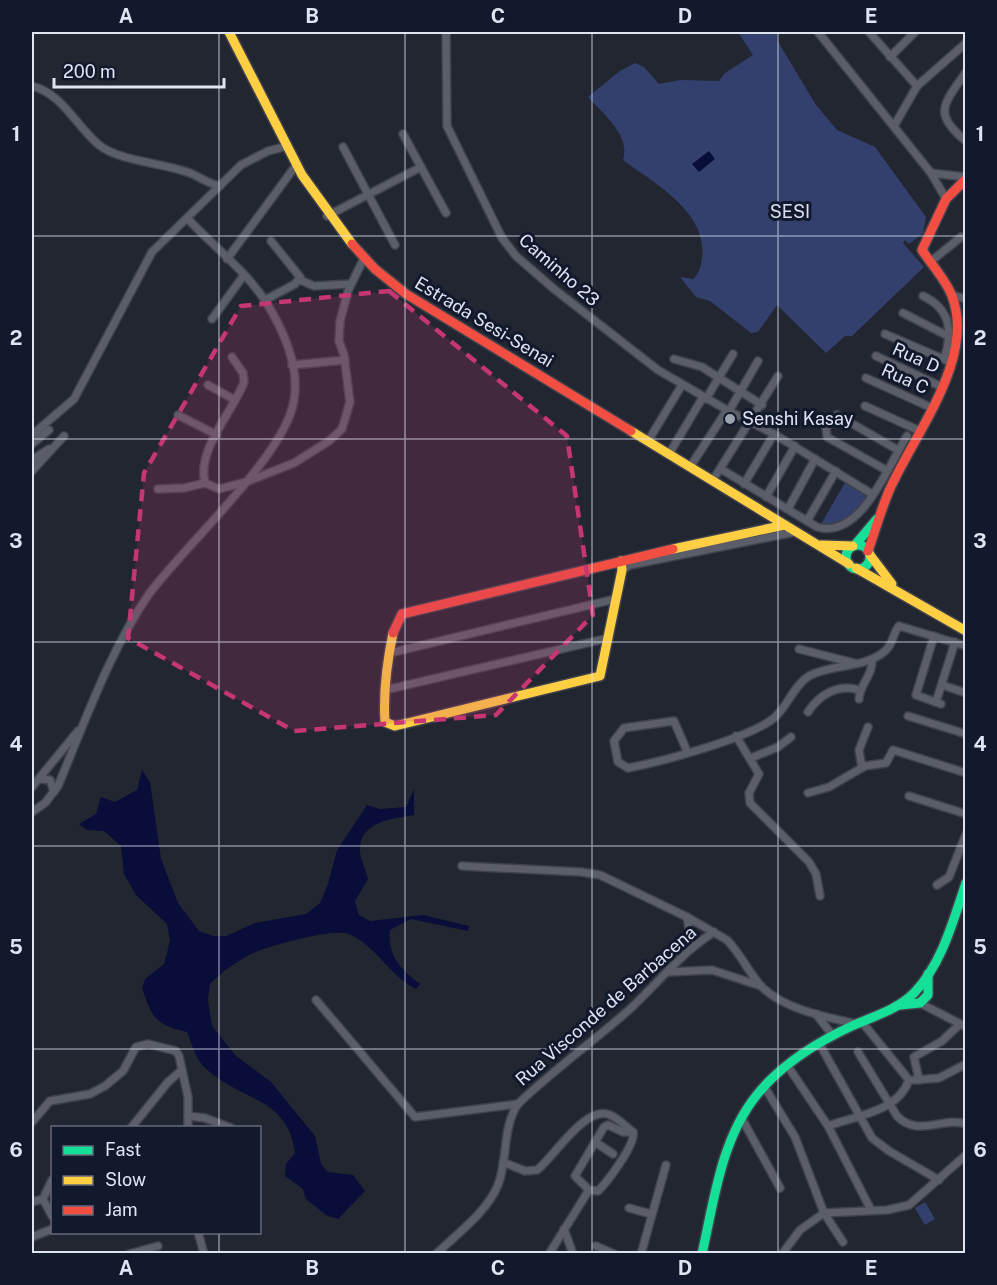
<svg xmlns="http://www.w3.org/2000/svg" width="997" height="1285" viewBox="0 0 997 1285" font-family="'Public Sans',sans-serif">
  <rect width="100%" height="100%" fill="#222631"/>
  <g fill="#33406e">
    <path d="M738 32H777V40L816 105 837 130 875 147 926 217 923 233 909 244 905 240 903 243 924 267 852 336H845L826 353 777 305 758 332 751 333 710 301 696 297 680 277 693 279C699 273 701 267 702 258 708 212 654 183 623 160 631 135 603 114 588 97L620 71 635 63 644 67 659 84 680 80 719 81 725 73 753 55Z"/>
    <path d="M846 481 869 494C859 514 844 529 821 524Z"/>
    <polygon points="925,1202 935,1219 925,1225 915,1208"/>
  </g>
  <g fill="#090d39">
    <polygon points="709,151 715,159 699,172 692,164"/>
    <path d="M142 770 150 782 161 859 178 903 199 931 213 936H226L255 923 306 914 320 903 328 884 337 850 367 805 380 809 406 807 414 789V815C394 818 358 822 360 851 360 859 366 870 368 879L355 901 359 915 370 921 423 915 469 926 468 931 411 919 390 930C387 955 401 970 420 984L416 989C390 976 375 945 349 934 332 928 268 946 251 954 236 962 222 972 210 984L208 1000 212 1026 236 1056 271 1082 315 1136 321 1164 328 1172 353 1175 365 1191 338 1219 326 1215 306 1199 303 1189 285 1176 286 1164 295 1153C288 1093 232 1101 200 1062 194 1054 191 1041 187 1032 156 1025 152 1018 142 988L145 979 164 964 170 941 167 924 136 895 124 874 121 846 104 831 87 830 79 824 96 814 101 797 115 802 137 790Z"/>
  </g>
  <g fill="none" stroke-linecap="round" stroke-linejoin="round">
    <defs>
      <g id="street">
        <polyline points="446,32 447,126 502,238 516,256 554,289 658,370 727,410 774,434 872,494"/>
        <polyline points="818,32 931,173"/>
        <polyline points="869,32 917,86"/>
        <polyline points="890,57 915,32"/>
        <path d="M966 72C945 103 931 113 966 141"/>
        <path d="M32 86C63 94 76 126 99 145 119 161 162 163 187 172 199 176 208 184 220 186"/>
        <polyline points="894,126 917,86 966,43"/>
        <polyline points="403,134 446,213"/>
        <polyline points="343,147 395,245"/>
        <polyline points="946,199 931,173 966,177"/>
        <polyline points="327,216 421,167"/>
        <polyline points="227,259 297,164"/>
        <polyline points="930,262 961,237"/>
        <polyline points="300,280 314,286 351,284"/>
        <polyline points="952,295 966,299"/>
        <path d="M923 296C951 309 953 332 944 359"/>
        <polyline points="265,300 295,284 300,277 271,241"/>
        <polyline points="903,313 948,336"/>
        <polyline points="212,319 244,275"/>
        <polyline points="885,334 948,361"/>
        <polyline points="876,356 942,387"/>
        <polyline points="674,359 702,367 762,405"/>
        <polyline points="292,365 345,360"/>
        <polyline points="866,378 932,408"/>
        <polyline points="208,385 235,400"/>
        <polyline points="706,399 733,354"/>
        <polyline points="865,406 920,431"/>
        <polyline points="729,411 758,361"/>
        <polyline points="178,415 217,435"/>
        <polyline points="32,435 74,399 152,252 241,165 268,151 288,146"/>
        <polyline points="648,441 682,385"/>
        <polyline points="32,444 49,430"/>
        <polyline points="669,454 703,397"/>
        <polyline points="32,460 49,449"/>
        <polyline points="690,467 727,410"/>
        <path d="M721 469 817 527C861 540 888 466 907 436"/>
        <polyline points="886,470 827,437 826,428 837,415 898,450"/>
        <polyline points="32,471 64,436"/>
        <polyline points="713,480 778,376"/>
        <path d="M205 483C196 450 233 412 244 382L243 373 232 357"/>
        <polyline points="744,484 774,434"/>
        <polyline points="158,489 184,488 205,483 219,489 246,482 294,463 329,441 342,429 350,402 344,355 339,341 340,321 348,291 363,260"/>
        <polyline points="766,497 795,446"/>
        <polyline points="788,509 815,459"/>
        <polyline points="807,521 836,471"/>
        <polyline points="622,570 630,565 795,532"/>
        <polyline points="934,636 916,695 941,704"/>
        <polyline points="799,649 854,663"/>
        <polyline points="390,653 615,599"/>
        <polyline points="942,685 966,693"/>
        <polyline points="385,690 609,638"/>
        <path d="M859 699C860 683 873 676 872 659"/>
        <polyline points="936,702 955,642"/>
        <path d="M808 712C819 695 838 683 859 690"/>
        <polyline points="908,716 966,734"/>
        <polyline points="736,736 759,774 749,793 750,803 809,862 816,874 820,896"/>
        <path d="M687 751 674 721 624 728 614 741 618 762 628 768C660 762 750 738 774 718 788 706 794 685 809 676 833 663 866 669 886 650 893 644 893 633 899 626L966 646"/>
        <polyline points="751,758 778,747 791,737"/>
        <polyline points="862,768 859,750 868,727"/>
        <polyline points="40,779 50,780 54,792"/>
        <polyline points="32,787 78,731"/>
        <polyline points="808,793 829,787 865,766 886,763 893,750 966,773"/>
        <polyline points="909,796 966,814"/>
        <path d="M32 812 45 803 58 786C84 724 110 650 149 594 185 545 286 455 294 400 300 367 283 329 266 302 245 270 213 246 188 219"/>
        <path d="M462 866 581 872 600 875 687 917 727 940C741 954 749 974 763 988 786 1010 827 1017 857 1024"/>
        <polyline points="937,885 949,877 966,834"/>
        <polyline points="687,917 692,946"/>
        <polyline points="668,972 712,970 761,986"/>
        <polyline points="316,1000 415,1117 518,1104"/>
        <polyline points="918,1002 966,1027"/>
        <polyline points="816,1014 833,1036"/>
        <polyline points="862,1022 909,1080"/>
        <polyline points="819,1043 872,1138 889,1151 939,1180"/>
        <path d="M858 1052 897 1116C918 1138 944 1116 966 1124"/>
        <polyline points="787,1065 828,1126 871,1210"/>
        <polyline points="914,1080 939,1078 966,1064"/>
        <polyline points="919,1080 914,1057 942,1041 960,1024"/>
        <polyline points="764,1086 795,1137 824,1213 843,1242"/>
        <polyline points="188,1116 205,1118 231,1128"/>
        <polyline points="741,1117 780,1188"/>
        <polyline points="32,1122 50,1101 90,1094 105,1086 123,1071 136,1047 148,1044 176,1051 179,1056 188,1097 188,1128"/>
        <path d="M828 1126C855 1116 898 1112 909 1080"/>
        <polyline points="131,1128 168,1082 182,1070"/>
        <polyline points="595,1142 613,1154"/>
        <path d="M503 1162 525 1171 537 1170C554 1157 586 1104 610 1115 618 1118 626 1127 633 1132 636 1144 608 1181 598 1191L589 1190 549 1254"/>
        <polyline points="52,1180 43,1199 52,1216"/>
        <polyline points="589,1190 575,1176 604,1127 608,1125 623,1132 633,1132"/>
        <polyline points="32,1202 43,1199"/>
        <polyline points="629,1208 651,1214"/>
        <polyline points="564,1229 573,1254"/>
        <polyline points="198,1232 204,1254"/>
        <polyline points="32,1237 52,1229"/>
        <polyline points="596,1246 614,1254"/>
        <polyline points="129,1254 158,1246"/>
        <path d="M436 1254C457 1234 487 1212 498 1185 508 1160 502 1127 518 1104 553 1070 593 1042 630 1009 658 983 682 952 714 932"/>
        <polyline points="641,1254 666,1165"/>
        <polyline points="782,1254 800,1230 824,1213 887,1210 909,1205 966,1155"/>
      </g>
      <g id="fast">
        <polyline points="855,545 877,519"/>
        <circle cx="858" cy="557" r="12"/>
        <polyline points="900,1005 920,1003 928,995 928,974"/>
        <path d="M702 1254C714 1201 721 1140 756 1096 781 1064 817 1042 854 1025 875 1016 898 1009 914 993 942 964 953 921 966 883"/>
      </g>
      <g id="slow">
        <polyline points="229,32 302,175 352,244"/>
        <polyline points="631,431 849,564"/>
        <polyline points="821,545 853,546"/>
        <polyline points="673,549 785,525"/>
        <polyline points="870,555 892,584"/>
        <polyline points="856,568 966,631"/>
        <path d="M393 633C387 662 383 692 385 722L395 726 600 676 622 570 621 561"/>
      </g>
      <g id="jam">
        <polyline points="352,244 375,269 406,294 631,431"/>
        <path d="M868 551C875 531 881 510 889 491 914 434 976 359 952 296 946 280 931 264 922 250L946 199 966 179"/>
        <polyline points="393,633 402,614 673,549"/>
      </g>
    </defs>
    <use href="#street" stroke="#3f424c" stroke-width="10"/>
    <use href="#fast" stroke="#3f424c" stroke-width="12"/>
    <use href="#slow" stroke="#3f424c" stroke-width="12"/>
    <use href="#jam" stroke="#3f424c" stroke-width="12"/>
    <use href="#street" stroke="#5b5e68" stroke-width="7"/>
    <use href="#fast" stroke="#16e098" stroke-width="9"/>
    <use href="#slow" stroke="#ffcf43" stroke-width="9"/>
    <use href="#jam" stroke="#f24e42" stroke-width="9"/>
  </g>
  <path fill="#c63772" fill-opacity="0.2" stroke="#c63772" stroke-width="4.5" stroke-dasharray="12 8" stroke-linejoin="round" d="M389 291 567 436 593 615 496 715 294 731 128 638 144 473 241 306Z"/>
  <path fill="none" stroke="#dee4f2" stroke-width="1.5" stroke-opacity="0.55" d="M219 32V1128M405 32V1254M592 32V1254M778 32V1254M32 236H966M32 439H966M32 642H966M32 846H966M32 1049H966M219 1232V1254"/>
  <circle fill="#9ca2ae" stroke="#12192d" stroke-width="2" cx="730" cy="419" r="6"/>
  <g text-anchor="middle" stroke-width="6" stroke-linejoin="round" paint-order="stroke">
    <g font-size="18" fill="#dae0f1" stroke="#12192d">
      <text x="790" y="218">SESI</text>
    </g>
    <g font-size="18" fill="#dee4f2" stroke="#12192d">
      <text transform="translate(559 270) rotate(41)" y="6">Caminho 23</text>
      <text transform="translate(484 322) rotate(31)" y="6">Estrada Sesi-Senai</text>
      <text transform="translate(916 358) rotate(24)" y="6">Rua D</text>
      <text transform="translate(905 379) rotate(24)" y="6">Rua C</text>
      <text transform="translate(606 1006) rotate(-41)" y="6">Rua Visconde de Barbacena</text>
    </g>
    <g font-size="18" fill="#dee4f2" stroke="#12192d" text-anchor="start">
      <text x="742" y="425">Senshi Kasay</text>
    </g>
  </g>
  <rect width="997" height="1285" fill="none" stroke="#12192d" stroke-width="66"/>
  <rect x="51" y="1126" width="210" height="108" fill="#12192d" stroke="#646a7c" stroke-width="1.5"/>
  <rect x="63" y="1146" width="30" height="9" fill="#16e098" stroke="#646a7c" stroke-width="1.5"/>
  <text x="105" y="1156" font-size="18" fill="#dee4f2">Fast</text>
  <rect x="63" y="1176" width="30" height="9" fill="#ffcf43" stroke="#646a7c" stroke-width="1.5"/>
  <text x="105" y="1186" font-size="18" fill="#dee4f2">Slow</text>
  <rect x="63" y="1206" width="30" height="9" fill="#f24e42" stroke="#646a7c" stroke-width="1.5"/>
  <text x="105" y="1216" font-size="18" fill="#dee4f2">Jam</text>
  <path d="M54 78v9h170v-9" fill="none" stroke="#dee4f2" stroke-width="3"/>
  <text x="63" y="78" font-size="18" fill="#dee4f2" stroke="#12192d" stroke-width="4.5" paint-order="stroke">200 m</text>
  <rect x="33" y="33" width="931" height="1219" fill="none" stroke="#dee4f2" stroke-width="2"/>
  <g font-size="20" text-anchor="middle" font-weight="bold" fill="#dee4f2">
    <text x="126" y="23">A</text>
    <text x="312" y="23">B</text>
    <text x="498" y="23">C</text>
    <text x="685" y="23">D</text>
    <text x="871" y="23">E</text>
    <text x="16" y="141">1</text>
    <text x="980" y="141">1</text>
    <text x="16" y="345">2</text>
    <text x="980" y="345">2</text>
    <text x="16" y="548">3</text>
    <text x="980" y="548">3</text>
    <text x="16" y="751">4</text>
    <text x="980" y="751">4</text>
    <text x="16" y="954">5</text>
    <text x="980" y="954">5</text>
    <text x="16" y="1157">6</text>
    <text x="980" y="1157">6</text>
    <text x="126" y="1275">A</text>
    <text x="312" y="1275">B</text>
    <text x="498" y="1275">C</text>
    <text x="685" y="1275">D</text>
    <text x="871" y="1275">E</text>
  </g>
</svg>
